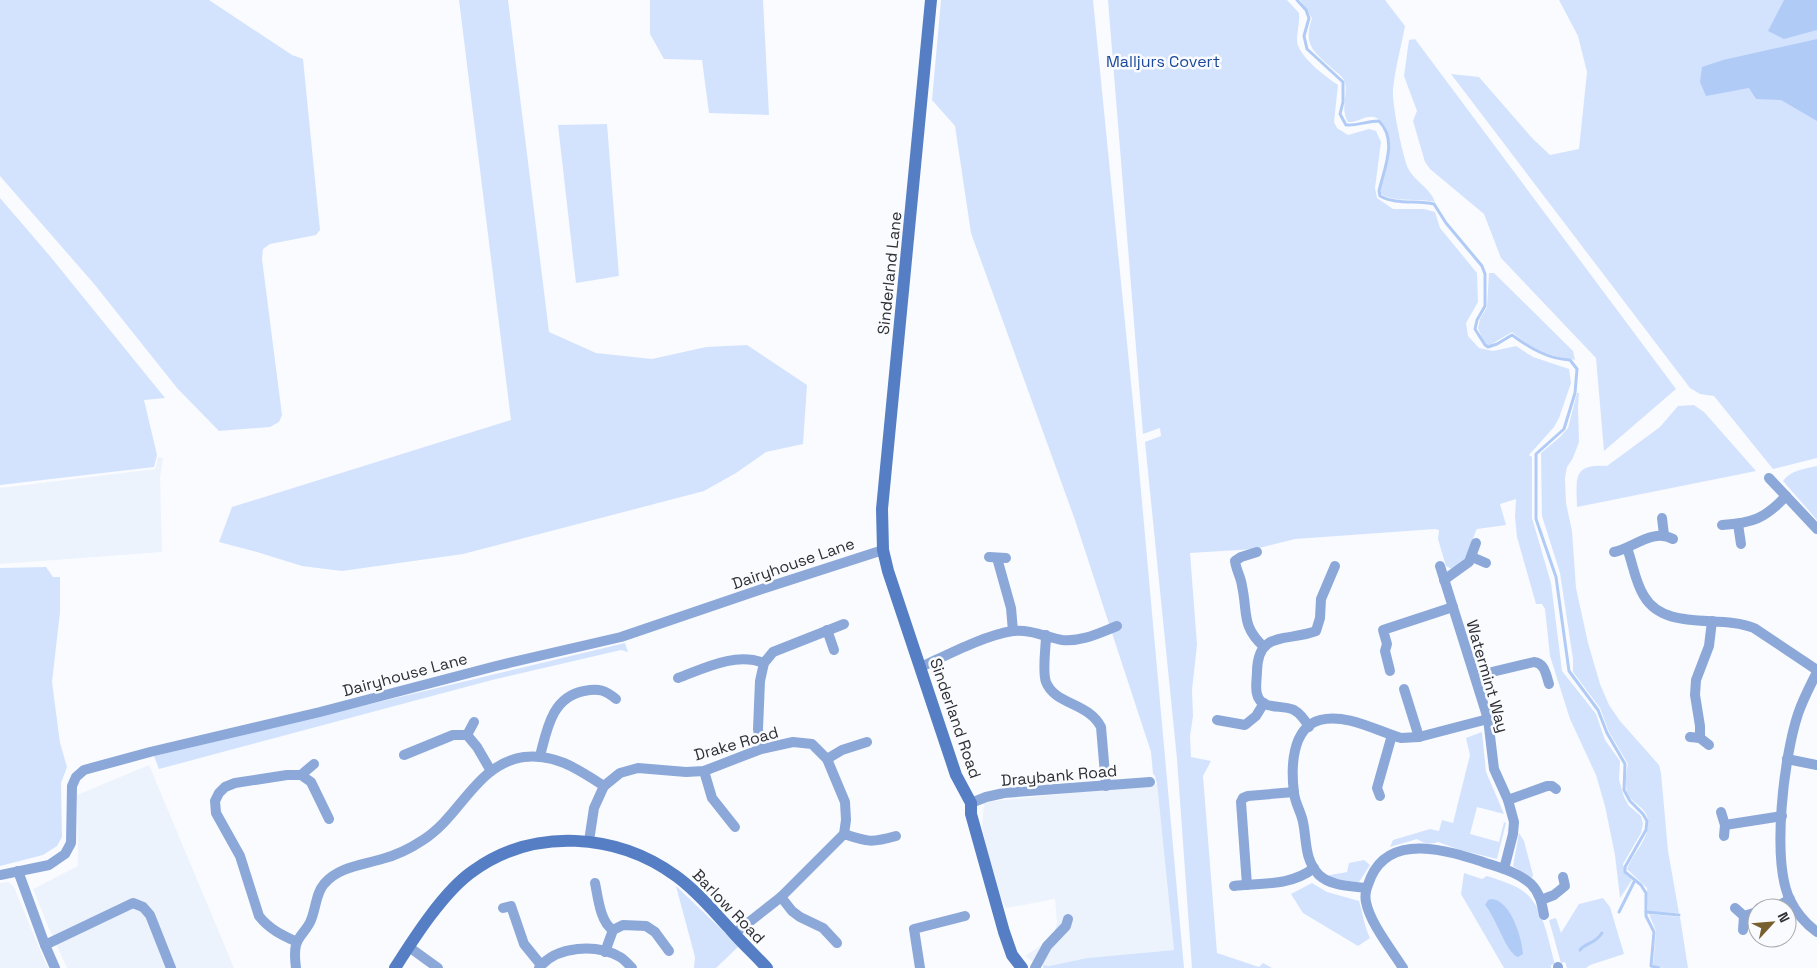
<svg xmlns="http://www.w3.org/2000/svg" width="1817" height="968" viewBox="0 0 1817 968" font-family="'Space Grotesk',sans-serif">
  <rect width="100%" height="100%" fill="#fafbfe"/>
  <g fill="#ecf3fd">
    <polygon points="158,457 163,458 160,477 162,552 0,564 0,488 155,469"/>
    <polygon points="149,765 234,968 67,968 48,926 33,889 78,866 77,795"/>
    <polygon points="1157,784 1174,950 1087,958 1049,966 1036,964 1025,956 1048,941 1055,931 1057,922 1055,899 1006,908 1002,900 986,846 982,826 984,802"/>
    <polygon points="8,882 14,887 45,962 49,968 0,968 0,883"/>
  </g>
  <g fill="#d3e3fe">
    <polygon points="0,0 209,0 292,55 303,59 320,230 316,235 270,244 263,249 262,259 282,415 279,422 270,427 219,431 177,388 95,285 0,176"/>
    <polygon points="459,0 508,0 549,332 596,353 652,359 706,347 747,345 807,385 803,444 766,452 736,473 704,491 463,554 342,571 302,566 257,552 219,542 232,507 511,420"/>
    <polygon points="650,0 763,0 769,115 709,113 702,60 664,59 650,34"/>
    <polygon points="941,0 1093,0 1134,413 1184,968 1043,968 1043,965 1049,966 1087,958 1174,950 1157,784 1155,776 1153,774 1151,752 1075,520 971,233 955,126 932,100"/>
    <path d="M1108 0H1287L1299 13C1300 22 1297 31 1297 41 1298 56 1326 77 1338 85L1334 122 1337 128 1348 135 1369 129 1376 131 1381 142 1375 188 1377 198 1393 209H1424L1435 212 1440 228 1477 273 1478 302 1466 323 1468 336 1479 348 1493 351 1516 346 1533 357 1569 369 1571 383 1559 418 1554 427 1529 455 1532 457V518L1551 583 1562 671 1596 714 1605 740 1620 761 1619 780 1624 797 1629 806 1641 816 1643 824 1641 833 1623 864 1625 874 1632 880 1620 898 1615 855 1605 806 1596 775 1570 719 1550 656 1545 609 1542 604H1536L1517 537 1515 517 1516 499 1500 504 1506 525 1477 529C1471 539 1473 549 1469 557 1465 562 1457 565 1452 569L1446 566 1438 539 1439 530 1435 529 1295 539 1255 549 1190 553 1197 645 1192 690 1193 716 1190 736 1191 757 1211 761 1203 776 1217 953 1259 967 1263 963 1272 968H1192L1177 759 1145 442 1161 436 1160 428 1143 434Z"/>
    <path d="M1300 0H1385L1405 26C1401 47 1395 69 1393 90 1392 105 1402 152 1407 166 1413 181 1430 187 1435 202 1420 198 1391 203 1380 193 1383 168 1394 159 1387 131 1385 125 1381 119 1374 117 1365 115 1357 123 1348 122 1340 108 1348 96 1345 83 1344 78 1339 74 1335 71 1316 53 1302 47 1312 18Z"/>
    <polygon points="1559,0 1817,0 1817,458 1773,469 1714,396 1700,394 1690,388 1451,74 1479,77 1533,139 1550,155 1579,149 1587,72 1578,36"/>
    <polygon points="1415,39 1676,389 1604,451 1596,358 1501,258 1484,214 1430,169 1425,162 1413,121 1417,111 1404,76 1409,40"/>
    <polygon points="607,124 619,276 576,283 558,125"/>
    <polygon points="0,198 49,255 165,398 144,400 157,455 154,467 0,485"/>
    <path d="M1489 273H1494L1573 351 1575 360C1570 358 1565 359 1559 357 1538 352 1528 345 1512 332L1490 345H1485L1478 328 1480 319 1487 307Z"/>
    <path d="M1577 393H1579L1578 407 1579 442 1573 458 1567 467 1565 478 1566 503 1572 531 1576 588 1588 643 1600 684 1609 705 1620 721 1659 765 1661 773 1668 851 1679 913 1648 912 1647 888 1627 869C1632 855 1646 842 1648 827 1651 807 1632 806 1627 792 1625 784 1626 772 1628 764L1609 732 1600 708 1573 672V659L1560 573 1542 516 1541 453 1560 437 1568 428Z"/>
    <path d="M1694 405 1704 412 1756 471 1577 507C1577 480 1571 463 1607 466L1660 427 1678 406Z"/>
    <path d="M1817 466V520L1783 481C1791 470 1804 469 1817 466Z"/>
    <polygon points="46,567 53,577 60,577 60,612 52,682 60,743 67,767 61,783 62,837 57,846 43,855 0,866 0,568"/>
    <polygon points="625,643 628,652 621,650 492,680 159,769 154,756"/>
    <path d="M1482 732 1486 772 1504 814 1477 807 1470 834 1499 842 1504 822 1506 823 1497 859 1460 850 1438 842C1430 845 1424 844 1417 839L1390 847 1393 840 1430 829 1439 831 1442 820 1453 823 1470 755 1466 738Z"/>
    <polygon points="1519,833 1524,841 1533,875 1532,878 1513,866"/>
    <path d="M1364 860 1370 865 1359 882C1349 884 1337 881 1328 876 1335 873 1340 874 1347 872L1349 863Z"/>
    <path d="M1464 873 1482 879 1487 876C1499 880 1513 884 1523 891 1544 906 1548 941 1555 964L1551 965V968H1504L1461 894Z"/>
    <path d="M1312 883 1327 892 1359 901C1363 914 1364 926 1370 938L1358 946 1303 913 1291 894Z"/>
    <polygon points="676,886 739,946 716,968 694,968 695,957"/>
    <polygon points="1603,898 1610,907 1624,954 1590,965 1586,968 1567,968 1565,962 1561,963 1549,920 1556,918 1561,933 1579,904"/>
    <polygon points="1649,914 1680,917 1688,968 1663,968 1653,965 1656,931"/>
  </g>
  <g fill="#b1cbf7">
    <polygon points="1784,0 1817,0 1817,30 1784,39 1768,31"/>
    <polygon points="1817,39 1817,121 1781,100 1756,99 1749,88 1706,96 1700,82 1702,67 1723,60"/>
    <path d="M1492 899C1511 901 1522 938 1523 954L1518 957C1506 953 1496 917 1485 905L1488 900Z"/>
  </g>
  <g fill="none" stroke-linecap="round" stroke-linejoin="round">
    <g stroke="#b1cbf7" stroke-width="3">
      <path d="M1297 0 1306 10 1309 18 1304 36 1307 49 1343 82V102L1340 114 1346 125C1357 126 1367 121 1379 121 1398 140 1384 169 1379 191L1380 196C1396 205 1416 200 1434 204L1446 223 1482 266 1485 274V306L1477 320 1475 329 1485 345 1488 347 1497 344 1512 335C1530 348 1548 359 1570 360L1577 369 1575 393 1564 429 1536 454V519L1556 577 1569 671 1598 710 1607 733 1625 764 1624 790 1630 801 1643 814 1647 821 1646 830 1625 867V872L1641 885 1646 893V916L1654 932 1651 966 1659 968"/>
      <polyline points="1619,912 1635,880"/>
      <polyline points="1646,912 1679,915"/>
      <path d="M1580 950C1586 942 1594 945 1602 933"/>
    </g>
    <g stroke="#8ca8d9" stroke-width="10">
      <polyline points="1769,478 1817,529"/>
      <polyline points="1662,518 1664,535"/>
      <polyline points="1738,524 1741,544"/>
      <path d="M1722 525C1752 523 1765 519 1786 496"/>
      <path d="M1627 548C1633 564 1635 582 1644 596 1665 632 1720 614 1754 628L1817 670"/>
      <path d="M1257 552 1241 557 1235 561C1236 570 1241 577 1242 586 1248 613 1241 626 1264 647"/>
      <path d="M1614 552C1633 548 1653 528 1673 539"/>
      <polyline points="989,557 1006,558"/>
      <polyline points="1472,557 1486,563"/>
      <polyline points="997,558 1011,608 1013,631"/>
      <polyline points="1440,566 1488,719 1494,769 1508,800 1514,822 1513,834 1504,869"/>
      <polyline points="1444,580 1469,562 1476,543"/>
      <polyline points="827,630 834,650"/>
      <path d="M1046 635C1046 648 1042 671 1046 682 1055 705 1088 702 1101 727L1106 786"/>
      <path d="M921 667C947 655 985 635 1013 631 1030 629 1046 637 1062 640 1082 642 1099 633 1117 626"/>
      <polyline points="1390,671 1385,651 1387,644 1383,630 1453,607"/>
      <path d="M1817 672C1810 686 1803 699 1798 714 1784 756 1771 860 1790 900 1796 912 1806 924 1817 932"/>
      <path d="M1475 676 1534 662C1545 663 1546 675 1549 684"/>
      <path d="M678 678C705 668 735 652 764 663"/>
      <polyline points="1404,689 1419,737"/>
      <polyline points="1217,720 1245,725 1256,716 1264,703"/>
      <path d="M1309 727C1305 720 1301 714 1294 710 1282 704 1261 711 1257 694 1255 688 1257 678 1257 671 1258 630 1287 642 1316 631L1320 618 1321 599 1335 566"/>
      <polyline points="467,735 474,722"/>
      <polyline points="1690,737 1700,738 1709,745"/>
      <polyline points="1700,738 1700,726 1695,695 1696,680 1709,646 1712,621"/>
      <polyline points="761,749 758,729 760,681 764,663 773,652 844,624"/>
      <polyline points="404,755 453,735 467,735 477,747 491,771"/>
      <path d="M540 756C547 729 552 697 584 691 599 688 605 690 616 699"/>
      <polyline points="827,759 842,750 867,742"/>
      <polyline points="1787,759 1817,765"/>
      <polyline points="704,771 712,798 735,827"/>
      <polyline points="301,775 314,764"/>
      <polyline points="1380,796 1377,788 1392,735"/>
      <polyline points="1508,800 1547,786 1552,786 1556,789"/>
      <polyline points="971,803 986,797 1004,793 1150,782"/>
      <polyline points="1721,812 1725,825 1724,836"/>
      <polyline points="1725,825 1782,816"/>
      <path d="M844 834C868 842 871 843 896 836"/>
      <polyline points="589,841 594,808 604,786 620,773 638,768 686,772 704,771 761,749 793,742 812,744 827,759 845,802 846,820 844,834 781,897 734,934"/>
      <polyline points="18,871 45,945 55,968"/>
      <polyline points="0,875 49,865 65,854 71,843 72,786 76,777 84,770 150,752 320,712 496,666 621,637 762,589 883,550"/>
      <path d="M595 883C598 897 600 922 613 930"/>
      <polyline points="1247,885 1241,802 1243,798 1248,796 1294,792"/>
      <path d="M1234 886C1262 883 1291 886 1314 868"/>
      <path d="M1366 888C1350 886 1331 886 1319 875 1304 859 1307 841 1303 822 1301 812 1295 803 1294 793 1291 769 1291 728 1320 720 1346 713 1377 731 1401 738L1419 737 1488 719"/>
      <polyline points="781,897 792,911 800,917 823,928 837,943"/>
      <polyline points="1541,900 1554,895 1565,886 1563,877"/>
      <polyline points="503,908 511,906 524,944 541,965"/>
      <polyline points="1735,908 1744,916 1743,930"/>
      <polyline points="1775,908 1790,899"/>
      <polyline points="1744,916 1757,912"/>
      <path d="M297 942C282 935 269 929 259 916L240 856 216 813 215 801 219 793 225 787 235 783 287 775H301L311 782 329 819"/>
      <polyline points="45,945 133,903 143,907 150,915 171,968"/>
      <polyline points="409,947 438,968"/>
      <polyline points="605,952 613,930 623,925 646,926 655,932 669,951"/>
      <polyline points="1558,967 1558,968"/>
      <path d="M296 968C295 960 294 953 296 945 298 936 308 929 311 920 316 908 316 893 324 884 338 867 362 865 382 859 397 855 411 848 423 840 461 816 476 764 524 757 555 753 579 770 604 786"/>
      <path d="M539 968C557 945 597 944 620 957 625 960 629 965 632 968"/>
      <polyline points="920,968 914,929 965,916"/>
      <polyline points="1035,968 1047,946 1066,926 1068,919"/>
      <path d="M1403 968C1391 949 1370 923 1366 902 1364 892 1368 885 1371 877 1391 832 1449 851 1483 862 1500 868 1518 872 1531 884 1540 893 1542 904 1544 915"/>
    </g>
    <g stroke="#567ec5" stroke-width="12">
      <polyline points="931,0 882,509 883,550 888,571 956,775 971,803 971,814 1004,932 1012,955 1022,968"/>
      <path d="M395 968C414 938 444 891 473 871 534 827 617 833 676 876 697 891 713 911 730 929 742 943 755 955 767 968"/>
    </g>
  </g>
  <g text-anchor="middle" stroke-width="5" stroke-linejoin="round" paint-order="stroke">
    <g font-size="16" fill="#1b489a" stroke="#fafbfe">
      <text x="1163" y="67">Malljurs Covert</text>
    </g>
    <g font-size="16" fill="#2f3033" stroke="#fafbfe">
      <text transform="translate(889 273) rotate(-84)" y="6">Sinderland Lane</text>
      <text transform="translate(793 563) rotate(-19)" y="6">Dairyhouse Lane</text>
      <text transform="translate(405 674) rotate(-15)" y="6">Dairyhouse Lane</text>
      <text transform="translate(1488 676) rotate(74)" y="6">Watermint Way</text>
      <text transform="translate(956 718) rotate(71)" y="6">Sinderland Road</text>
      <text transform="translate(736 743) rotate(-16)" y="6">Drake Road</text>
      <text transform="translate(1059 775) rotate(-5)" y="6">Draybank Road</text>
      <text transform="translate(729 906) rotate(46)" y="6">Barlow Road</text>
    </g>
  </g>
  <g transform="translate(1772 923) rotate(64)"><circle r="24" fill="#fafbfe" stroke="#a9aaad"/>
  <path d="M0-4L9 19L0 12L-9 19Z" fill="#785f30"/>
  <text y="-8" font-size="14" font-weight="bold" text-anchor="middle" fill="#2f3033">N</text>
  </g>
</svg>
